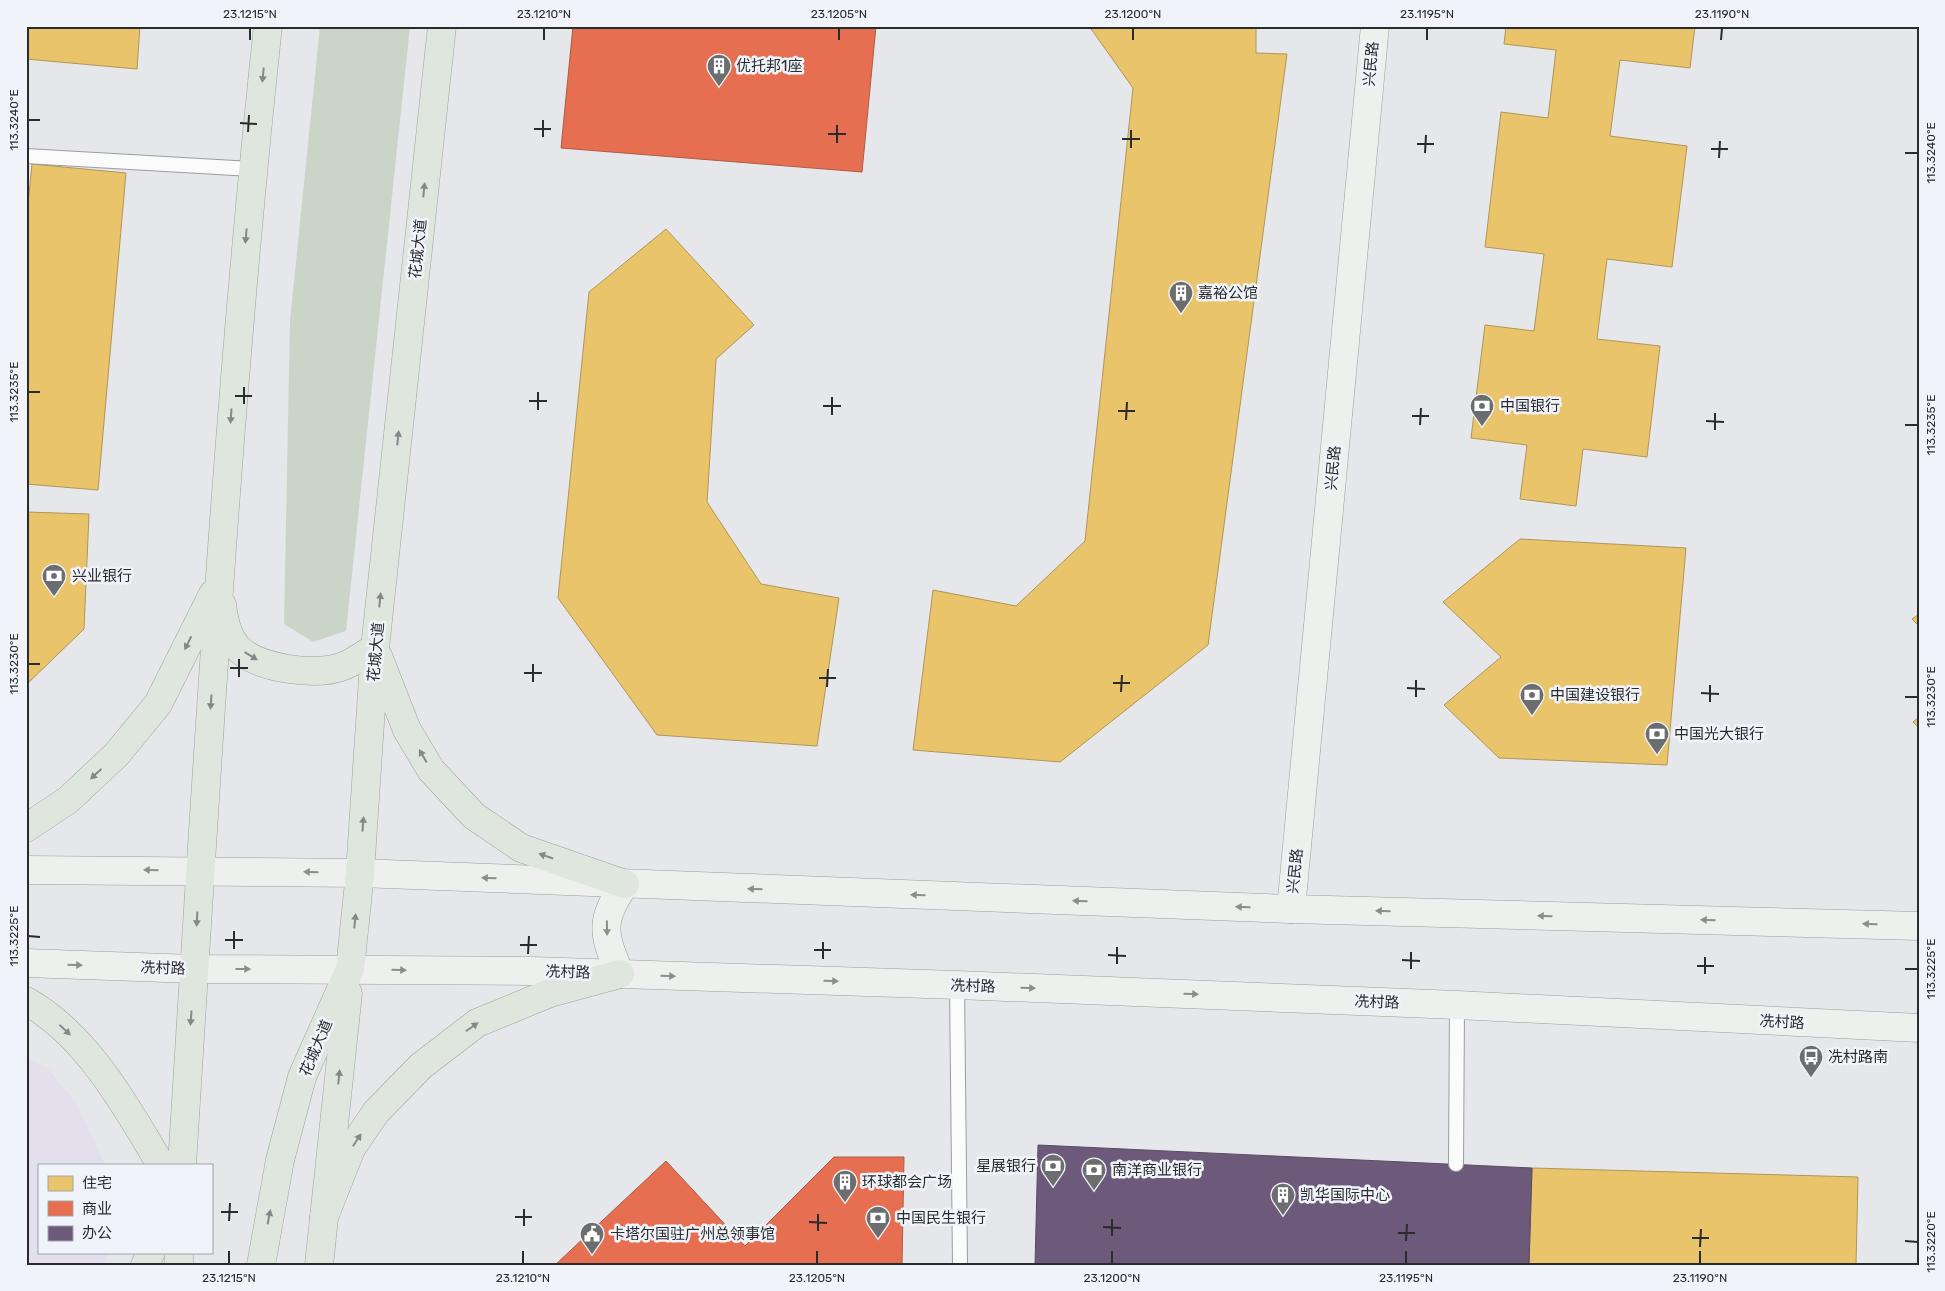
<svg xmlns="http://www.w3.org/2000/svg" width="1945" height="1291" viewBox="0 0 1945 1291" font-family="Rubik,'Noto Sans SC',sans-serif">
  <rect width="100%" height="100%" fill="#e5e7ea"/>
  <polygon fill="#e3dfec" points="26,1057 48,1069 77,1104 105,1165 39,1165 39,1252 107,1252 105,1265 26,1265"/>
  <polygon fill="#cad5c7" points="320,26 410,26 346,631 313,642 284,624 290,321"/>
  <g fill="#e9c46a" stroke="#b09658">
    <polygon points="26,26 140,26 137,69 26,59"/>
    <polygon points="1089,26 1256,26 1256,53 1287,54 1208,645 1060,762 913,750 933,590 1016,606 1085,541 1133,88"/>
    <polygon points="1506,26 1695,26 1690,68 1620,60 1610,136 1687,146 1672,267 1607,259 1597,339 1660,346 1647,457 1583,449 1576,506 1520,499 1527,445 1471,438 1485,325 1534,331 1544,254 1485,247 1501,112 1548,118 1556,50 1504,44"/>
    <polygon points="32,164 126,173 98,490 26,484 26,224"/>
    <polygon points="666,229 754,325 716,359 707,502 761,584 839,598 817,746 657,735 558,598 589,292"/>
    <polygon points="26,512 89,514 84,629 26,685"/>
    <polygon points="1520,539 1686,548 1667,765 1499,758 1444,705 1501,657 1443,602"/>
    <polygon points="1919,614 1919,626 1912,619"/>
    <polygon points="1919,717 1919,728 1913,722"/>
    <polygon points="1532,1168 1858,1177 1856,1265 1529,1265"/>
  </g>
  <g fill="#e76f51" stroke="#ae5b46">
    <polygon points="573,26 876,26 862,172 561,148"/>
    <polygon points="834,1157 904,1157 902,1265 555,1265 666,1161 745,1246"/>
  </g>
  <polygon fill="#6d597a" stroke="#594b63" points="1038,1145 1532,1168 1529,1265 1035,1265"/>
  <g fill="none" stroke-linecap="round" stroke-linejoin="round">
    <defs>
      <g id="lane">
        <polyline points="26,156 252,169"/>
        <polyline points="957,985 960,1265"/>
        <polyline points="1456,1164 1457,1005"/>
      </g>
      <g id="secondary">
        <polyline points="26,870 360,873 1291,909 1919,926"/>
        <polyline points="1291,909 1375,26"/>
        <polyline points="26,963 194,969 532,971 957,985 1457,1005 1919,1028"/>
        <path d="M620 974C603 934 599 921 625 884"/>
      </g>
      <g id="primary">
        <path d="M222 605C224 620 227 637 238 648 258 669 315 676 341 667 353 663 364 654 375 648"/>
        <polyline points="378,656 407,730 431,770 474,816 521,848 625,884"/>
        <polyline points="26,828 68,800 116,755 158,704 213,594"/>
        <path d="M26 1001C87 1035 126 1106 161 1165"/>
        <path d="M182 1165C206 785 227 405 268 26"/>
        <polyline points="324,1217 351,1149 376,1112 421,1066 477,1023 550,993 620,974"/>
        <polyline points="145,1265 151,1252"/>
        <polyline points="179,1265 179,1252"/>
        <polyline points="261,1265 280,1160 302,1077 350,969 360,873 375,648 442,26"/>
        <polyline points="319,1265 348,993"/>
      </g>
    </defs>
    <use href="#lane" stroke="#9b9d9f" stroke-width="16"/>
    <use href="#secondary" stroke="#9b9d9f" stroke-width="29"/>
    <use href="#primary" stroke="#99a699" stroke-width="29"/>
    <use href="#lane" stroke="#fbfbfc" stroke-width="14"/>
    <use href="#secondary" stroke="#eef0ed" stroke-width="28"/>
    <use href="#primary" stroke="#dfe6de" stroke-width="28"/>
  </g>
  <defs><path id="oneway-solid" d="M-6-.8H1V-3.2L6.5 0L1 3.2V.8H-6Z" transform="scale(1.25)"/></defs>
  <g fill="#848886">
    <use href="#oneway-solid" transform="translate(263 75) rotate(96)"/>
    <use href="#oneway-solid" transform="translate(424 190) rotate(-84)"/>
    <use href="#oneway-solid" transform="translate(246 236) rotate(95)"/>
    <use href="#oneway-solid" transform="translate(231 416) rotate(94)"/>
    <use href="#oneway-solid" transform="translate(398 438) rotate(-84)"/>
    <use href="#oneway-solid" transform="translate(380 600) rotate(-84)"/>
    <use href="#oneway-solid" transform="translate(188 643) rotate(117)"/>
    <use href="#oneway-solid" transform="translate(251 656) rotate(31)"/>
    <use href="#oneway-solid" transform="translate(211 702) rotate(94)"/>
    <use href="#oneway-solid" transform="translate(423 756) rotate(-120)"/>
    <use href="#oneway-solid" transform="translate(96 774) rotate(137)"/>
    <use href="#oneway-solid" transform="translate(363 824) rotate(-86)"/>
    <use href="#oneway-solid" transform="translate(546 856) rotate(-161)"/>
    <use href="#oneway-solid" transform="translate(197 919) rotate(93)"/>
    <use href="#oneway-solid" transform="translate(355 921) rotate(-84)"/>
    <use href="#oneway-solid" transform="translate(191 1018) rotate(94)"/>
    <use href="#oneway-solid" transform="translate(472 1027) rotate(-35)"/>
    <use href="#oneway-solid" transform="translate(65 1030) rotate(43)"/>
    <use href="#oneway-solid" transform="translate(339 1077) rotate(-84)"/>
    <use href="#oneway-solid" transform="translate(357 1140) rotate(-57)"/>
    <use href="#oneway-solid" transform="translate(269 1217) rotate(-79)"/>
  </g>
  <g fill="#8c8e8d">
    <use href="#oneway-solid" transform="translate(151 870) rotate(-179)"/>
    <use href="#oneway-solid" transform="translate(311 872) rotate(-179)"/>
    <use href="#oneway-solid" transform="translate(489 878) rotate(-178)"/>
    <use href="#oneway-solid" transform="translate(755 889) rotate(-178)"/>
    <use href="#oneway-solid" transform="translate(918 895) rotate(-178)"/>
    <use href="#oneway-solid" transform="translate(1080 901) rotate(-178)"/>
    <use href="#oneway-solid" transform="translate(1243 907) rotate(-178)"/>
    <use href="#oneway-solid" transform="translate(1383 911) rotate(-178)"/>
    <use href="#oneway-solid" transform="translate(1545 916) rotate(-178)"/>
    <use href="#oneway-solid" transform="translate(1708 920) rotate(-178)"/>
    <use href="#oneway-solid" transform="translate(1870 924) rotate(-178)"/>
    <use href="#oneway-solid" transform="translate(607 928) rotate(89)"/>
    <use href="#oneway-solid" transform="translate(75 965) rotate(2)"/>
    <use href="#oneway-solid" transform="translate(243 969)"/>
    <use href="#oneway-solid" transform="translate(399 970) rotate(1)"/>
    <use href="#oneway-solid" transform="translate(668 976) rotate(2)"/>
    <use href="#oneway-solid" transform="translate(831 981) rotate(2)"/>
    <use href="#oneway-solid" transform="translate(1028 988) rotate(2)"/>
    <use href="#oneway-solid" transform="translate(1191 994) rotate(2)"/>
  </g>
  <path fill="none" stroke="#2a2b2d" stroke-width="2" d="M250 40V28M544 40V28M839 40V28M1133 40V28M1427 40V28M1721 40 1722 28M28 120H40M240 123 257 124M534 129H551M248 132 249 115M828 134H846M543 137V120M1122 139H1140M837 143V125M1417 144H1434M1131 148V130M1711 149H1728M1425 153 1426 135M1905 153H1918M1719 158 1720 141M28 392H40M235 396H252M529 401H547M244 404V387M823 406H841M538 410V392M1118 411H1135M832 415V397M1412 416H1429M1126 420 1127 402M1706 421 1724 422M1420 425 1421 408M1905 425H1918M1715 430V413M28 664H40M230 668H248M524 673H542M239 677V659M819 678H836M533 682V664M1113 683H1130M827 687 828 669M1407 688 1425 689M1121 692 1122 675M1701 693 1719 694M1416 697V680M1905 697H1918M1710 702V685M28 936 40 937M225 940H243M520 945H537M234 949V931M814 950H831M528 954 529 936M1108 955 1126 956M823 959V942M1402 960 1420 961M1117 964V947M1697 966H1714M1411 969V952M1905 969H1918M1705 974V957M221 1212H238M515 1217H532M229 1221 230 1203M809 1222 827 1223M524 1226V1209M1103 1227 1121 1228M818 1231V1214M1398 1233H1415M1112 1236V1219M1692 1238H1709M1406 1241 1407 1224M1905 1241 1918 1242M1700 1247 1701 1229M229 1264V1251M523 1264V1251M817 1264V1251M1112 1264V1251M1406 1264V1251M1700 1264V1251"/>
  <defs>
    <symbol id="building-pin" viewBox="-11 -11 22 30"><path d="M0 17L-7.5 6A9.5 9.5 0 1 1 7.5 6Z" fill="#6b6d6f" stroke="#f0f4fa"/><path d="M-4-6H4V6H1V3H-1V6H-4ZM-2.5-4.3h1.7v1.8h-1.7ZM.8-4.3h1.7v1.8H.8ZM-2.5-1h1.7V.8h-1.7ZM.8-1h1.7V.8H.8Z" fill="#fff"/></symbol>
    <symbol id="bank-pin" viewBox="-11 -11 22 30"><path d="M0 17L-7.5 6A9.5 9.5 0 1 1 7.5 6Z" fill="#6b6d6f" stroke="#f0f4fa"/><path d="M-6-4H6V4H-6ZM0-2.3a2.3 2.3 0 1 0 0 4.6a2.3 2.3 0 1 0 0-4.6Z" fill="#fff"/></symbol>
    <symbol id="bus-pin" viewBox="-11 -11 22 30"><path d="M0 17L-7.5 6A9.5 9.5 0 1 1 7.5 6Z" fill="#6b6d6f" stroke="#f0f4fa"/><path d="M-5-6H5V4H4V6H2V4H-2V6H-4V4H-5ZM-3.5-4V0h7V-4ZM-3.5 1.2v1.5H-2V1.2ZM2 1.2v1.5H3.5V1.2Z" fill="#fff"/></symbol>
    <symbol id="civic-pin" viewBox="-11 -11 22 30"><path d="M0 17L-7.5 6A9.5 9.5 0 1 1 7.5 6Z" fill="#6b6d6f" stroke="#f0f4fa"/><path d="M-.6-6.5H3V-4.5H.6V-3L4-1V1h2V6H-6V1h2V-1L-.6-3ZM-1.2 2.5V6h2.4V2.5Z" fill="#fff"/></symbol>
  </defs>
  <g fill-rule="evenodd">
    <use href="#building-pin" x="705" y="52" width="28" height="38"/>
    <use href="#building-pin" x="1167" y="279" width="28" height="38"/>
    <use href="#bank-pin" x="1468" y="392" width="28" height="38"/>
    <use href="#bank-pin" x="40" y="562" width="28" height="38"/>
    <use href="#bank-pin" x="1518" y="681" width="28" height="38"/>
    <use href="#bank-pin" x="1643" y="720" width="28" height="38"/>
    <use href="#bus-pin" x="1797" y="1043" width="28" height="38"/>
    <use href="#bank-pin" x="1039" y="1152" width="28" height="38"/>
    <use href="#bank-pin" x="1080" y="1156" width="28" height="38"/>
    <use href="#building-pin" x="831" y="1168" width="28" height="38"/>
    <use href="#building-pin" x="1269" y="1181" width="28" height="38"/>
    <use href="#bank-pin" x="864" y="1204" width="28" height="38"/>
    <use href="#civic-pin" x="578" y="1220" width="28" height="38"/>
  </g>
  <g text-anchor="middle" stroke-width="5" stroke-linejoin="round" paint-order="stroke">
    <g font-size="15" fill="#2a2b2d" stroke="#f0f4fa">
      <text transform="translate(1371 64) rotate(-85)" y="5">兴民路</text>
      <text transform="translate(418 249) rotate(-84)" y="5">花城大道</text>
      <text transform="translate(1333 468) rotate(-85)" y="5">兴民路</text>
      <text transform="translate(376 652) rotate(-85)" y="5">花城大道</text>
      <text transform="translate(1295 871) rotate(-84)" y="5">兴民路</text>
      <text transform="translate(163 968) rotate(2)" y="5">冼村路</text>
      <text transform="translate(568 972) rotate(2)" y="5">冼村路</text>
      <text transform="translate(973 986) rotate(2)" y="5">冼村路</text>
      <text transform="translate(1377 1002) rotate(2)" y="5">冼村路</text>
      <text transform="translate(1782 1022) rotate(3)" y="5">冼村路</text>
      <text transform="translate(316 1048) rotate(-67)" y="5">花城大道</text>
    </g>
    <g font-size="15" fill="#2a2b2d" stroke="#f0f4fa" text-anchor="start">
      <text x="736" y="71">优托邦1座</text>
      <text x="1198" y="298">嘉裕公馆</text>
      <text x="1500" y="411">中国银行</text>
      <text x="72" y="581">兴业银行</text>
      <text x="1550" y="700">中国建设银行</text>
      <text x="1674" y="739">中国光大银行</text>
      <text x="1828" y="1062">冼村路南</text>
      <text x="1036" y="1171" text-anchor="end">星展银行</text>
      <text x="1112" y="1175">南洋商业银行</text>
      <text x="862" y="1187">环球都会广场</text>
      <text x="1300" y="1200">凯华国际中心</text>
      <text x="896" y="1223">中国民生银行</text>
      <text x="610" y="1239">卡塔尔国驻广州总领事馆</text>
    </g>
  </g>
  <rect width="1945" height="1291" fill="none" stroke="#f0f4fa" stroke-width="55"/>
  <rect x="38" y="1164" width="175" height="90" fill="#f0f4fa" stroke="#a1a4a8"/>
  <rect x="48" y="1176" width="25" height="15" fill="#e9c46a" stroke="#a1a4a8"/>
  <text x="82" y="1188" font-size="15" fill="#2a2b2d">住宅</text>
  <rect x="48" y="1201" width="25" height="15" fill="#e76f51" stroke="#a1a4a8"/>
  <text x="82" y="1214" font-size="15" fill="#2a2b2d">商业</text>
  <rect x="48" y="1226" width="25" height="15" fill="#6d597a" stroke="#a1a4a8"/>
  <text x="82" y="1238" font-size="15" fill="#2a2b2d">办公</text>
  <rect x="28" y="28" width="1890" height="1236" fill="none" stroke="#2a2b2d" stroke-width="2"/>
  <g font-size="12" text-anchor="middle" fill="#2a2b2d">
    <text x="250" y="18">23.1215°N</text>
    <text x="544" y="18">23.1210°N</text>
    <text x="839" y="18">23.1205°N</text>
    <text x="1133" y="18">23.1200°N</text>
    <text x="1427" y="18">23.1195°N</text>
    <text x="1722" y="18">23.1190°N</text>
    <text transform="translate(14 120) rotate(-90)" y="4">113.3240°E</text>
    <text transform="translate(1931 153) rotate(-90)" y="4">113.3240°E</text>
    <text transform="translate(14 392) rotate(-90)" y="4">113.3235°E</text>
    <text transform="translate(1931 425) rotate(-90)" y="4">113.3235°E</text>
    <text transform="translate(14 664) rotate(-90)" y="4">113.3230°E</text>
    <text transform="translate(1931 697) rotate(-90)" y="4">113.3230°E</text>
    <text transform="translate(14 936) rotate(-90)" y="4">113.3225°E</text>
    <text transform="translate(1931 969) rotate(-90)" y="4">113.3225°E</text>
    <text transform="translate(1931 1242) rotate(-90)" y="4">113.3220°E</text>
    <text x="229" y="1282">23.1215°N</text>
    <text x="523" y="1282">23.1210°N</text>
    <text x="817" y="1282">23.1205°N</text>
    <text x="1112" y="1282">23.1200°N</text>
    <text x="1406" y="1282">23.1195°N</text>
    <text x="1700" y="1282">23.1190°N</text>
  </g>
</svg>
